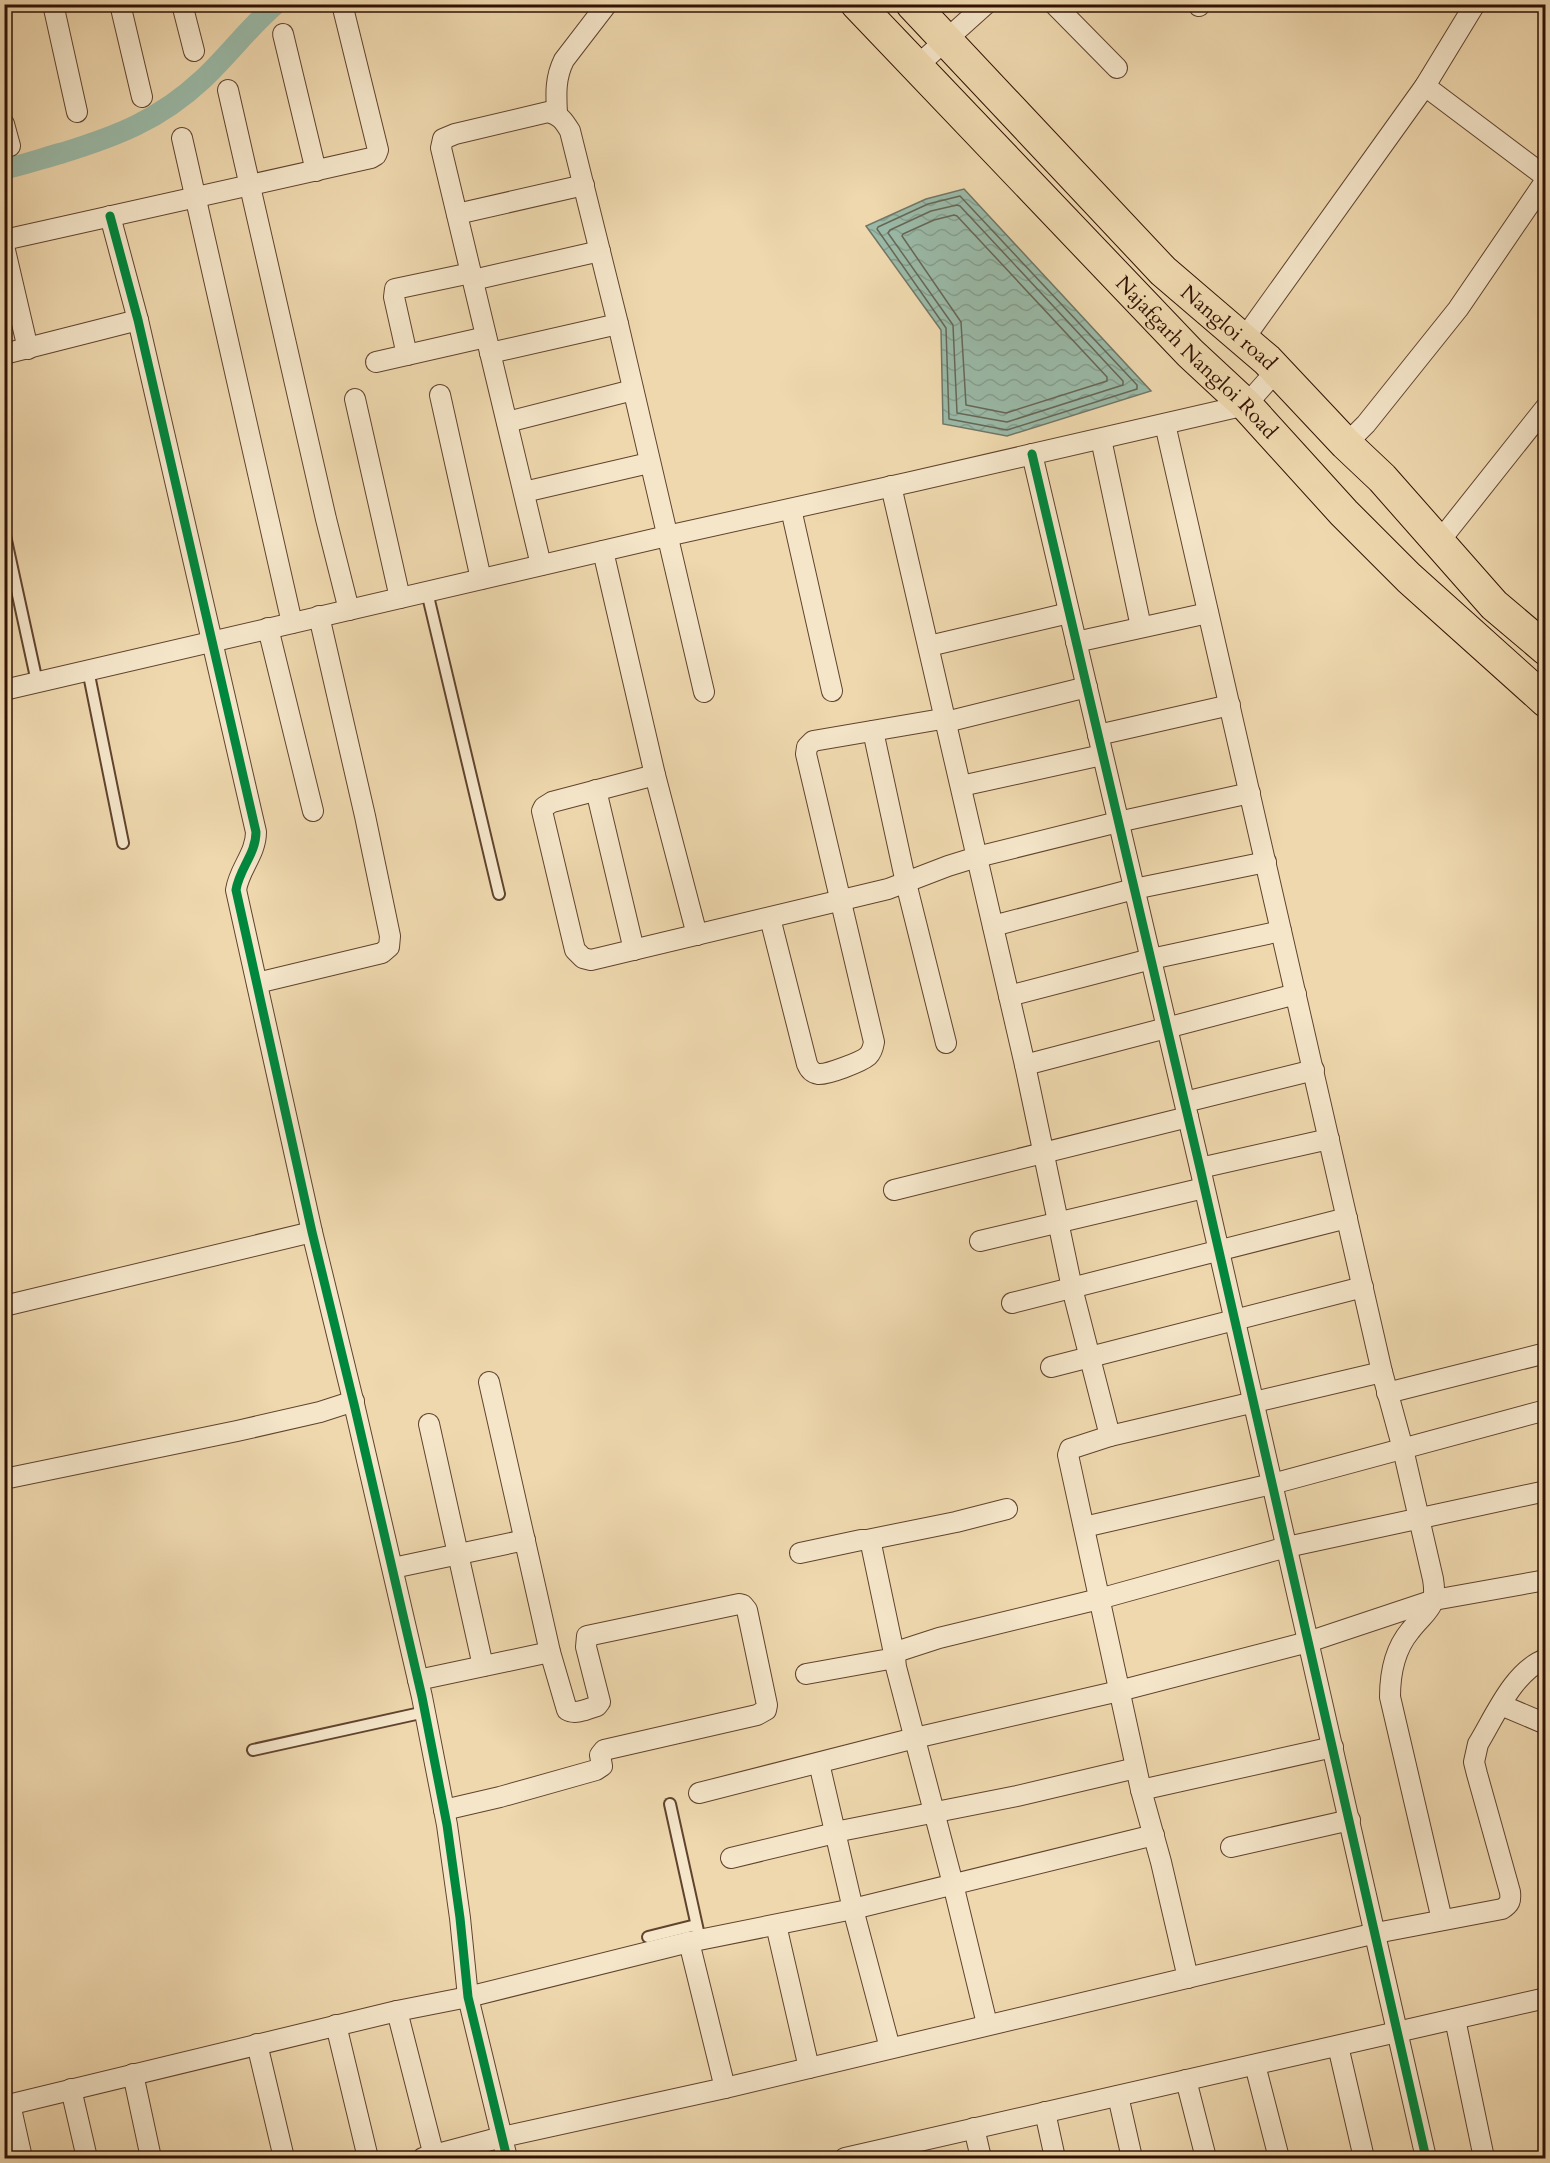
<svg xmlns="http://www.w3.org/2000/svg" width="1550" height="2163" viewBox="0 0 1550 2163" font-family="Cardo,serif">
  <defs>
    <pattern id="water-waves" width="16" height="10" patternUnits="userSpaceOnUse" patternTransform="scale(1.5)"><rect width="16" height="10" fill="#9abaa8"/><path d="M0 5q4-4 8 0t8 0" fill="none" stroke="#859f8f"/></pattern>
  </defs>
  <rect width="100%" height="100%" fill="#efd8ae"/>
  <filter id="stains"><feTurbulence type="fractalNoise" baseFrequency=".00333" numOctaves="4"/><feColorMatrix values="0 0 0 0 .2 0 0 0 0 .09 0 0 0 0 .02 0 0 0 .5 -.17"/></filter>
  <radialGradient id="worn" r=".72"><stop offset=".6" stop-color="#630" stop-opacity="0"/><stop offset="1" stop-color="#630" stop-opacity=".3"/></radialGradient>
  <polygon fill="url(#water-waves)" stroke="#707666" stroke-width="1.5" points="964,189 1151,391 1007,436 943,424 941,330 866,226 926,199"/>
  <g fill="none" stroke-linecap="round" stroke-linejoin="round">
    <g stroke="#666656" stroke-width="1.5">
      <polygon points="960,196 1137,385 1137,389 1007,430 949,419 946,328 877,229 878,227 928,204"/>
      <polygon points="957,205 960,206 1123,381 1123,385 1007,422 957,413 953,325 888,233 890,230 931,211"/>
      <polygon points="954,215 957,216 1107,377 1107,381 1006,413 966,405 961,322 902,236 903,234 934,220"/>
    </g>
    <path stroke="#9abaa8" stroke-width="21" d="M4 169C24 165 43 158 62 153 117 136 159 120 202 80 228 56 249 27 276 4"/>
    <defs>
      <g id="service">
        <polyline points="4,531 37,682"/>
        <polyline points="427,592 499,894"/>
        <polyline points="88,670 123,843"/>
        <polyline points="253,1750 425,1712"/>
        <polyline points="670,1804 700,1940"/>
        <polyline points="648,1937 696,1925"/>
      </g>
      <g id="minor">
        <polyline points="53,4 77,112"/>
        <polyline points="120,4 142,97"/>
        <polyline points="182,4 194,51"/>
        <polyline points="1054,4 1117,68"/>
        <polyline points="1198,4 1199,6"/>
        <polyline points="283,34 316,171"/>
        <polyline points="917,66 986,4"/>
        <polyline points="1425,86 1546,177"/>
        <polyline points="228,90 326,519 349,610"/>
        <path d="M557 114C556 94 555 78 564 60L607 4"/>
        <polyline points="4,124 10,146"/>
        <polyline points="182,138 292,623"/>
        <polyline points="457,214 584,185"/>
        <path d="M110 216 138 320 256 832C256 854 239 869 236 890L312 1232 354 1404 422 1697 447 1825 460 1918 468 1997 507 2158"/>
        <polyline points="4,240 371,158 376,155 378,150 342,4"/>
        <polyline points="4,246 28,349"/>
        <polyline points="473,280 600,251"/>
        <polyline points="1243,340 1425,86 1475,4"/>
        <polyline points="490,353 618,324"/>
        <polyline points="4,354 138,320"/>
        <polyline points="407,355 394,297 395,289 471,273"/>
        <polyline points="376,362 486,337"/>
        <polyline points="440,395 481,579"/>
        <polyline points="355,399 400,598"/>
        <polyline points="507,422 633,390"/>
        <path d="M1165 424 1382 1372 1403 1449 1433 1579C1438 1609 1426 1610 1410 1631 1395 1649 1390 1674 1390 1697L1442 1920"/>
        <polyline points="1101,439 1141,627"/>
        <polyline points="1346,444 1366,424 1458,309 1546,180"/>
        <polyline points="1032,454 1200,1168 1426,2158"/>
        <polyline points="891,486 1025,1065 1072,1288 1110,1436"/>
        <polyline points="524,492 649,463"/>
        <polyline points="791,509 832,691"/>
        <polyline points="1438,543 1546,407"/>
        <polyline points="603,551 655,775 552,802 544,807 542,811 575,950 583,958 591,960 888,889 948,866 977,857 1118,822 1250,793"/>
        <path d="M541 565 441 148 443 139 455 134 548 112C560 115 564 121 570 131L618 324 704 692"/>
        <polyline points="268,628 313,811"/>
        <polyline points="1076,642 1208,613"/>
        <polyline points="929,646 1069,613"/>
        <polyline points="4,690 667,536 911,482 1246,405 1277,370"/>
        <polyline points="946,722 1087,687"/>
        <polyline points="873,731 906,883 946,1043"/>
        <polyline points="1098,735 1230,705"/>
        <polyline points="655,775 697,935"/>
        <polyline points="961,786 1102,755"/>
        <polyline points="596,790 634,950"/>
        <path d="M770 918 807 1064C809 1069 812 1073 818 1074 827 1075 861 1062 868 1056 872 1052 873 1048 874 1042L806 754 807 747 813 741 936 720"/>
        <polyline points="993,926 1134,889 1266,862"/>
        <polyline points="257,983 382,953 389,947 390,936 365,816 319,616"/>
        <polyline points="1009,996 1151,959 1281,931"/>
        <polyline points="1025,1065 1296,994"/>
        <polyline points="1185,1102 1314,1070"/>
        <polyline points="1200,1168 1329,1139"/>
        <polyline points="894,1190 1188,1117"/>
        <polyline points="980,1241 1204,1188"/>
        <polyline points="1012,1303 1347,1218"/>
        <polyline points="4,1306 312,1232"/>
        <polyline points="1051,1367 1363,1287"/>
        <polyline points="1387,1393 1546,1353"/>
        <polyline points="429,1424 483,1666"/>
        <polyline points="4,1479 237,1431 320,1412 354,1401"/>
        <polyline points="1084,1527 1272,1484 1546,1410"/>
        <polyline points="867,1540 956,1522 1007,1509"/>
        <polyline points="800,1553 861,1540 867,1540 871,1544 895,1658 806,1674"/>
        <polyline points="393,1568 525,1540"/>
        <polyline points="418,1680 550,1652"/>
        <polyline points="1501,1705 1546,1724"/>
        <polyline points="819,1763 853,1909 890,2048"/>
        <polyline points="1141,1790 1333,1747"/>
        <polyline points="699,1793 915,1738 1119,1691 1308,1642 1434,1600 1546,1580"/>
        <path d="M444 1810 500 1797 596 1770 602 1766 600 1755 604 1750 757 1715 766 1710 767 1705 747 1610 743 1605 739 1604 587 1636 586 1647 600 1702 597 1706C588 1709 575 1715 567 1710L550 1652 489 1382"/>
        <polyline points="835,1832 1017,1796 1136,1768"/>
        <polyline points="1231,1847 1350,1820"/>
        <polyline points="731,1858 835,1833"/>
        <polyline points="776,1925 809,2068"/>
        <polyline points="689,1942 725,2088"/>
        <polyline points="1188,1978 1161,1862 1141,1790 1068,1455 1070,1449 1110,1436 1382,1372"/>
        <polyline points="397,2011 434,2156"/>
        <polyline points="1455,2019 1484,2158"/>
        <polyline points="987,2024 953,1884 896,1667 895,1658 899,1651 939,1638 1099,1599 1287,1547 1546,1491"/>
        <polyline points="336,2025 368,2158"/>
        <polyline points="257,2044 284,2158"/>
        <polyline points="1338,2046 1364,2158"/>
        <polyline points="1255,2065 1279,2158"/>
        <polyline points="133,2074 151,2158"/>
        <polyline points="1186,2080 1206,2158"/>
        <polyline points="71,2089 87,2158"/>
        <polyline points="1118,2096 1132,2158"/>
        <polyline points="10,2104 22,2158"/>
        <polyline points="4,2106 397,2011 468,1997 689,1942 853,1909 1154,1835"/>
        <polyline points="1045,2112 1055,2158"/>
        <polyline points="974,2128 981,2158"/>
        <path d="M423 2158 502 2137 725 2088 1376 1933 1502 1909C1510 1904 1511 1901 1510 1892L1477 1774 1474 1762 1478 1744C1495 1716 1514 1670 1546 1659"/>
        <polyline points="845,2158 1546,1998"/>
      </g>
      <g id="primary">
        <path id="s1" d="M857 4 1190 353 1246 405 1344 513 1409 578 1546 701"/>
        <path id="s2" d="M912 4 1163 271 1267 360 1346 444 1382 478 1494 605 1546 649"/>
      </g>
    </defs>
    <use href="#service" stroke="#60432e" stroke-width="14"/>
    <use href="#minor" stroke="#60432e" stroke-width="22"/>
    <use href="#primary" stroke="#311103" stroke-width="34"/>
    <use href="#service" stroke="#f5e6ca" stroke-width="10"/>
    <use href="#minor" stroke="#f5e6ca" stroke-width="20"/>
    <use href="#primary" stroke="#efd8ae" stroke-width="32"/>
    <defs>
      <g id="cycleway">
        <path d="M110 216 138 320 256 832C256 854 239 869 236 890L312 1232 354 1404 422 1697 447 1825 460 1918 468 1997 507 2158"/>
        <polyline points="1032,454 1200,1168 1426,2158"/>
      </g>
    </defs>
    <use href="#cycleway" stroke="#f5e6ca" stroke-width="13"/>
    <use href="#cycleway" stroke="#00873e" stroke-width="9"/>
  </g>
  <g text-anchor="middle" stroke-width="6" stroke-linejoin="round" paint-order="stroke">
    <g font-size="21" fill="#311103" stroke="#f5e6ca">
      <text dy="7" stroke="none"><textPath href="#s2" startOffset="453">Nangloi road</textPath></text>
      <text dy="7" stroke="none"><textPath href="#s1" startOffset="490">Najafgarh Nangloi Road</textPath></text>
    </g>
  </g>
  <rect width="1550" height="2163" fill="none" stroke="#efd8ae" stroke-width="24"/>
  <rect x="6" y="6" width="1538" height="2151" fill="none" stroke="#311103" stroke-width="3"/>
  <rect x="12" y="12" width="1526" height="2139" fill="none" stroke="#311103" stroke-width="1.5"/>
  <rect width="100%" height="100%" filter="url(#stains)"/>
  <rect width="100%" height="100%" fill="url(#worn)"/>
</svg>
